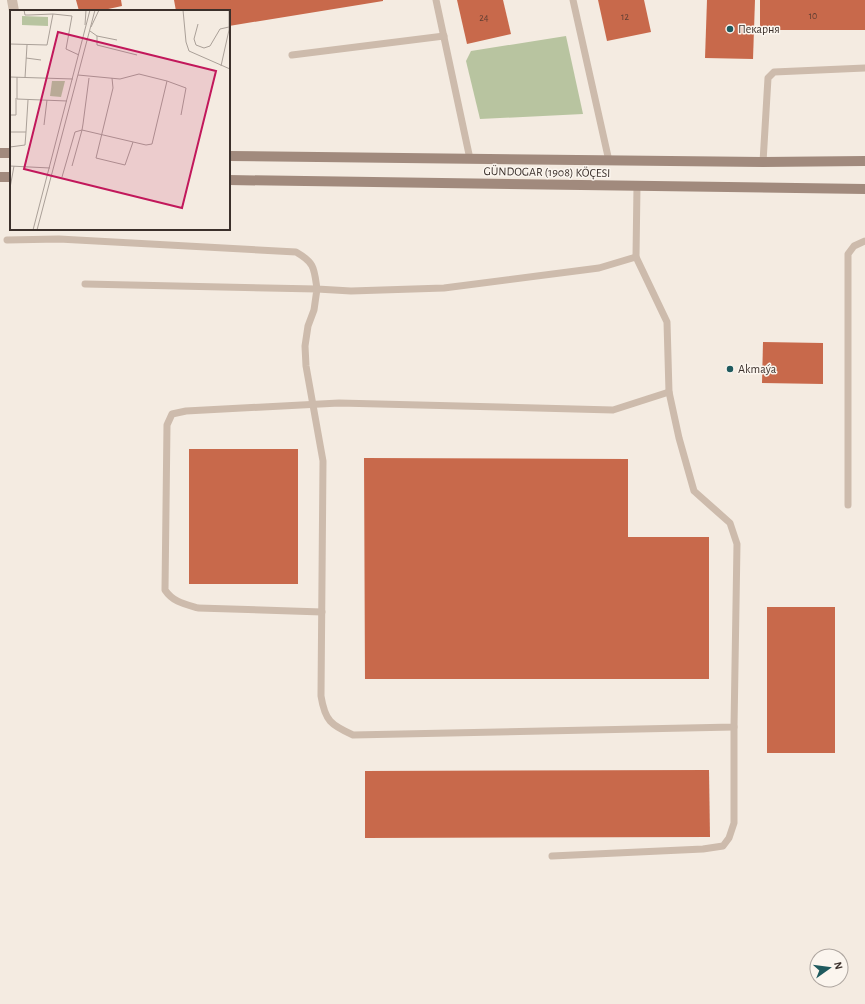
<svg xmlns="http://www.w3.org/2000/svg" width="865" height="1004" viewBox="0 0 865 1004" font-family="'Alegreya Sans',sans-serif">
  <rect width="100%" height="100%" fill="#f4ebe1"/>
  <polygon fill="#b8c4a0" points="566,36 583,114 480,119 466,61 471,51"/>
  <g fill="#c8694b">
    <polygon points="76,0 121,0 122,6 99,11 79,11"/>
    <polygon points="174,0 383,0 383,1 229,26 229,11 176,11"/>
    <polygon points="457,0 503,0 511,34 467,44"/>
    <polygon points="598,0 644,0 651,32 607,41"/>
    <polygon points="707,0 755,0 753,59 705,58"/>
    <rect x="760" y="0" width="105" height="30"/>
    <polygon points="763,342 823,343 823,384 762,383"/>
    <rect x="189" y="449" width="109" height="135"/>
    <polygon points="364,458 628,459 628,537 709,537 709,679 365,679"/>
    <rect x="767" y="607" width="68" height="146"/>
    <polygon points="709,770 710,837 365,838 365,771"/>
  </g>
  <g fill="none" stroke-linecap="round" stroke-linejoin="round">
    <g stroke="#cdbbac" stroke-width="7">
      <polyline points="436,0 470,159"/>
      <polyline points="573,0 609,161"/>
      <polyline points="292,55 444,36"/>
      <polyline points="763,162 768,78 774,72 865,68"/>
      <path d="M7 240 59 239 296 252C315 263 314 268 317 289L351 291 444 288 599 268 636 257"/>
      <path d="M85 284 317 289 314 310 308 326 305 346 306 366 323 461 321 696C325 721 331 725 353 735L734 727 737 544 730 523 694 491 679 438 669 392 667 322 636 257 637 186"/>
      <polyline points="848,505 848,254 854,246 865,241"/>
      <path d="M322 612 198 608C184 604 173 602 165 590L167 425 172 414 186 411 339 403 613 410 669 392"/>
      <polyline points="552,856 703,849 723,846 729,838 734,823 734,727"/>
    </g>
    <polyline stroke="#cdbbac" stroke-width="10" points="12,0 14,11"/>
    <g stroke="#a18a7d" stroke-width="10">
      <polyline points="0,153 11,153"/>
      <polyline points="229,156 763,162 865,161"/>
      <polyline points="0,177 11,177"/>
      <polyline points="229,180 865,189"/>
    </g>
  </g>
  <g fill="#1f5a5e" stroke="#fbf5ee" stroke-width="1.5">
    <circle cx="730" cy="29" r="4"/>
    <circle cx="730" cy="369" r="4"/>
  </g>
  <g text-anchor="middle" stroke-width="3" stroke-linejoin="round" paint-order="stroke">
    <g font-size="10" fill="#5e3e33">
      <text x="813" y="19">10</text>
      <text x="625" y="20">12</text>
      <text x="484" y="21">24</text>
    </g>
    <g font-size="12" fill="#3b302b" stroke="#fbf5ee" text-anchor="start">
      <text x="738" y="33">Пекарня</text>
      <text x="738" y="373">Аkmaýa</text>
    </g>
    <g font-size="12" fill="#3b302b" stroke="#fbf5ee">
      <text transform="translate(547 172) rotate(1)" y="4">GÜNDOGAR (1908) KÖÇESI</text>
    </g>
  </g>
  <g transform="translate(10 10)">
    <rect width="220" height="220" fill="#f4ebe1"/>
    <path d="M12 6 38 7V16L12 15ZM42 71H55L51 87 40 86Z" fill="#b8c4a0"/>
    <path fill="none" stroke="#aaa098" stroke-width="1" d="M173 0 176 32 179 41 220 59M43 4 62 6 56 39 69 45M188 14 184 29 186 35 194 38 200 36 210 19 219 17M75 15 76 0M81 17 89 0M80 21 87 26 107 30M87 26V35L127 45M0 34 37 35 43 4 19 5H15L14 0M16 48 31 50M211 56 219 20V0M0 67 63 69M7 67V89L57 91M15 68 17 35M102 68 103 78 86 148 115 155 123 132M157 71 176 78 171 105M0 105H6V88M34 115 37 90M0 122H16L18 90M0 137 15 135 16 122M0 156 40 158M62 156 72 120 136 135 142 134 157 71 129 64 110 69 68 65M52 167 65 122 72 120 73 114 79 68M0 178 4 156M23 220 80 0M27 220 85 0"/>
    <path fill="#c2185b" fill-opacity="0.15" stroke="#c2185b" stroke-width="2" d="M48 22 206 61 172 198 14 159Z"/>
    <rect width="220" height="220" fill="none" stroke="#3b302b" stroke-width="2"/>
  </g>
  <g transform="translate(829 968) rotate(76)"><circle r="19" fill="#fbf5ee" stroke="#aea6a0"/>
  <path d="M0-3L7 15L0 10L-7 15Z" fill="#1f5a5e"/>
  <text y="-6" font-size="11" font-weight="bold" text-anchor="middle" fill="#3b302b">N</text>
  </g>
</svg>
